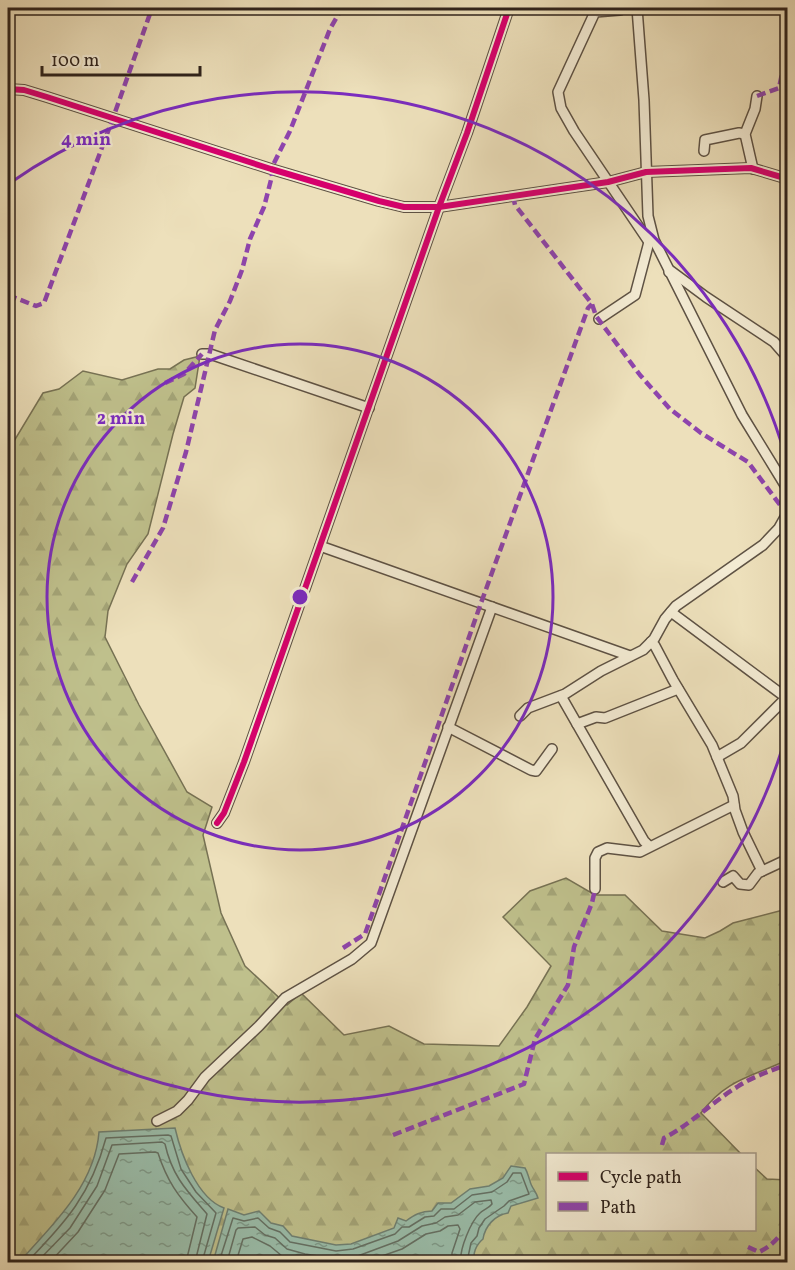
<svg xmlns="http://www.w3.org/2000/svg" width="795" height="1270" viewBox="0 0 795 1270" font-family="Vollkorn,serif">
  <defs>
    <pattern id="forest-firs" width="22" height="20" patternUnits="userSpaceOnUse" patternTransform="scale(1.5)"><rect width="22" height="20" fill="#bfc08c"/><path d="M5 1l3.5 6h-7zM16 11l3.5 6h-7z" fill="#a4a578"/></pattern>
    <pattern id="water-ripples" width="26" height="14" patternUnits="userSpaceOnUse" patternTransform="scale(1.5)"><rect width="26" height="14" fill="#9abeab"/><path d="M2 4q2-2 4 0t4 0M15 11q2-2 4 0t4 0" fill="none" stroke="#7e9a8a"/></pattern>
  </defs>
  <rect width="100%" height="100%" fill="#ede0bb"/>
  <filter id="stains"><feTurbulence type="fractalNoise" baseFrequency=".00333" numOctaves="4"/><feColorMatrix values="0 0 0 0 .2 0 0 0 0 .09 0 0 0 0 .02 0 0 0 .5 -.17"/></filter>
  <radialGradient id="worn" r=".72"><stop offset=".6" stop-color="#630" stop-opacity="0"/><stop offset="1" stop-color="#630" stop-opacity=".3"/></radialGradient>
  <path fill="url(#forest-firs)" stroke="#777254" stroke-width="1.5" d="M200 356 195 388 184 397 173 434 148 534 127 564 108 611 105 637 139 705 187 792 212 807 203 835 221 913 245 966 287 1005 301 993 344 1035 389 1026 424 1044 499 1046 527 1007 551 966 503 917 530 891 566 878 595 895H625L662 931 705 938 720 931 733 923 787 909V1060C752 1077 726 1079 701 1113L741 1154H548V1230H754L755 1168 767 1179 787 1180V1262H8V451L43 393 59 389 83 371 122 380 158 369H170L184 360Z"/>
  <g fill="url(#water-ripples)" stroke="#6f8072" stroke-width="1.5">
    <path d="M175 1128C181 1154 197 1198 224 1208L208 1262H19C53 1225 95 1185 99 1132Z"/>
    <path d="M511 1166 525 1168C528 1173 528 1176 530 1181 531 1187 536 1191 538 1198L511 1206 508 1213C495 1215 485 1226 483 1239 476 1245 472 1254 475 1262H213L228 1209 244 1215 259 1211 271 1223 283 1226 292 1236 336 1245 351 1244 394 1228 398 1218 406 1221C414 1215 421 1211 432 1211L438 1203H451L470 1189 489 1186 503 1178Z"/>
  </g>
  <g fill="none" stroke-linecap="round" stroke-linejoin="round">
    <g stroke="#647064" stroke-width="1.5">
      <path d="M27 1262C66 1222 91 1194 106 1138L168 1135 171 1136 181 1169 196 1192 216 1213 202 1262"/>
      <path d="M37 1262 70 1228 97 1186 112 1145 162 1142 165 1144C172 1176 187 1191 207 1214L195 1262"/>
      <path d="M50 1262 78 1232 105 1190 119 1154 155 1152 158 1153C167 1181 178 1196 197 1217L186 1262"/>
      <polyline points="219,1262 233,1218 244,1221 258,1218 269,1228 280,1232 290,1242 336,1251 353,1249 395,1234 402,1227 409,1227 425,1217 434,1216 441,1209 454,1209 472,1195 492,1192 507,1182 513,1173 521,1173 529,1194 509,1201 504,1206 485,1219 479,1228 477,1236 471,1243 468,1257 469,1262"/>
      <path d="M227 1262 236 1230 238 1228 255 1227 265 1235 275 1238 287 1249 305 1254 338 1259 355 1257 398 1241 422 1226 436 1223 445 1217 458 1215 475 1202 491 1200 492 1204C489 1208 484 1209 480 1213 471 1221 459 1250 461 1262"/>
      <polyline points="236,1262 243,1239 252,1237 270,1246 282,1256 302,1262"/>
      <polyline points="365,1262 402,1249 426,1234 440,1231 448,1226 458,1225 460,1229 452,1253 452,1262"/>
    </g>
    <defs>
      <g id="street">
        <polyline points="637,8 644,100 648,216 654,240 742,415 788,490"/>
        <polyline points="620,10 595,12 558,92 561,108 574,131 649,242"/>
        <polyline points="8,89 24,90 47,97 271,169 379,201 404,207 439,207 608,182 646,172 751,168 788,179"/>
        <polyline points="704,151 705,140 739,133 745,134"/>
        <polyline points="753,169 745,134 755,109 757,96"/>
        <polyline points="669,272 671,271 706,297 774,342 788,358"/>
        <polyline points="599,319 635,295 649,242 653,240"/>
        <polyline points="202,354 210,354 369,408"/>
        <polyline points="320,546 630,656"/>
        <polyline points="671,612 788,699"/>
        <polyline points="651,642 655,646 673,680 712,745 733,796 735,810 743,832 762,871"/>
        <polyline points="561,696 644,841 649,846"/>
        <polyline points="520,716 528,708 565,694 601,671 643,650 654,639 665,619 676,606 763,545 779,528 788,512"/>
        <polyline points="577,724 596,717 605,718 678,689"/>
        <polyline points="448,727 531,770 536,771 552,749"/>
        <polyline points="717,757 741,743 786,698"/>
        <polyline points="217,823 224,813 244,762 439,207 467,133 509,8"/>
        <polyline points="723,882 733,876 740,884 749,885 758,873 788,859"/>
        <polyline points="595,889 595,858 598,852 607,848 640,852 734,805"/>
        <polyline points="157,1121 177,1111 188,1100 205,1077 259,1026 285,998 352,959 371,943 492,607"/>
      </g>
    </defs>
    <use href="#street" stroke="#5e5244" stroke-width="12"/>
    <use href="#street" stroke="#f3ebd3" stroke-width="9"/>
    <g stroke="#8e44ad" stroke-width="4.5" stroke-dasharray="9 4.5" stroke-linecap="butt">
      <polyline points="757,96 779,88 784,64 788,31"/>
      <polyline points="513,196 515,205 592,304 596,316 640,375 670,409 701,433 748,462 786,513"/>
      <polyline points="8,295 36,306 44,303 113,118 152,8"/>
      <polyline points="165,383 184,374 202,354"/>
      <polyline points="132,582 163,528 186,452 215,330 230,301 242,270 250,239 264,207 272,176 271,169 290,131 330,29 342,8"/>
      <polyline points="343,948 365,934 481,603 588,308 592,304"/>
      <polyline points="393,1135 524,1084 535,1039 568,985 574,947 592,903 595,889"/>
      <path d="M662 1145 664 1138C691 1124 711 1103 737 1087 752 1077 770 1071 788 1064"/>
      <path d="M748 1247 759 1252C772 1246 779 1237 788 1225"/>
    </g>
    <defs>
      <g id="cycleway">
        <polyline points="8,89 24,90 47,97 271,169 379,201 404,207 439,207 608,182 646,172 751,168 788,179"/>
        <polyline points="217,823 224,813 244,762 439,207 467,133 509,8"/>
      </g>
    </defs>
    <use href="#cycleway" stroke="#f3ebd3" stroke-width="10"/>
    <use href="#cycleway" stroke="#d6006c" stroke-width="6"/>
  </g>
  <g fill="none" stroke="#7b2cbf" stroke-width="3">
    <circle cx="300" cy="597" r="253"/>
    <path d="M786 736A506 506 0 0 1 10 1011M10 183A506 506 0 0 1 786 458"/>
  </g>
  <circle cx="300" cy="597" r="9" fill="#7b2cbf" stroke="#f3ebd3" stroke-width="3"/>
  <g font-size="18" text-anchor="middle" font-weight="bold" fill="#7b2cbf" stroke="#f3ebd3" stroke-width="4.5" stroke-linejoin="round" paint-order="stroke">
    <text x="86" y="145">4 min</text>
    <text x="121" y="424">2 min</text>
  </g>
  <rect width="795" height="1270" fill="none" stroke="#ede0bb" stroke-width="30"/>
  <rect x="9" y="9" width="777" height="1252" fill="none" stroke="#2f231c" stroke-width="3"/>
  <rect x="15" y="15" width="765" height="1240" fill="none" stroke="#2f231c" stroke-width="1.5"/>
  <rect x="546" y="1153" width="210" height="78" fill="#f3ebd3" stroke="#a59b8a" stroke-width="1.5"/>
  <rect x="558" y="1172" width="30" height="9" fill="#d6006c" stroke="#a59b8a" stroke-width="1.5"/>
  <text x="600" y="1183" font-size="18" fill="#2f231c">Cycle path</text>
  <rect x="558" y="1202" width="30" height="9" fill="#8e44ad" stroke="#a59b8a" stroke-width="1.5"/>
  <text x="600" y="1213" font-size="18" fill="#2f231c">Path</text>
  <path d="M42 66v9h158v-9" fill="none" stroke="#2f231c" stroke-width="3"/>
  <text x="51" y="66" font-size="18" fill="#2f231c" stroke="#f3ebd3" stroke-width="4.5" paint-order="stroke">100 m</text>
  <rect width="100%" height="100%" filter="url(#stains)"/>
  <rect width="100%" height="100%" fill="url(#worn)"/>
</svg>
